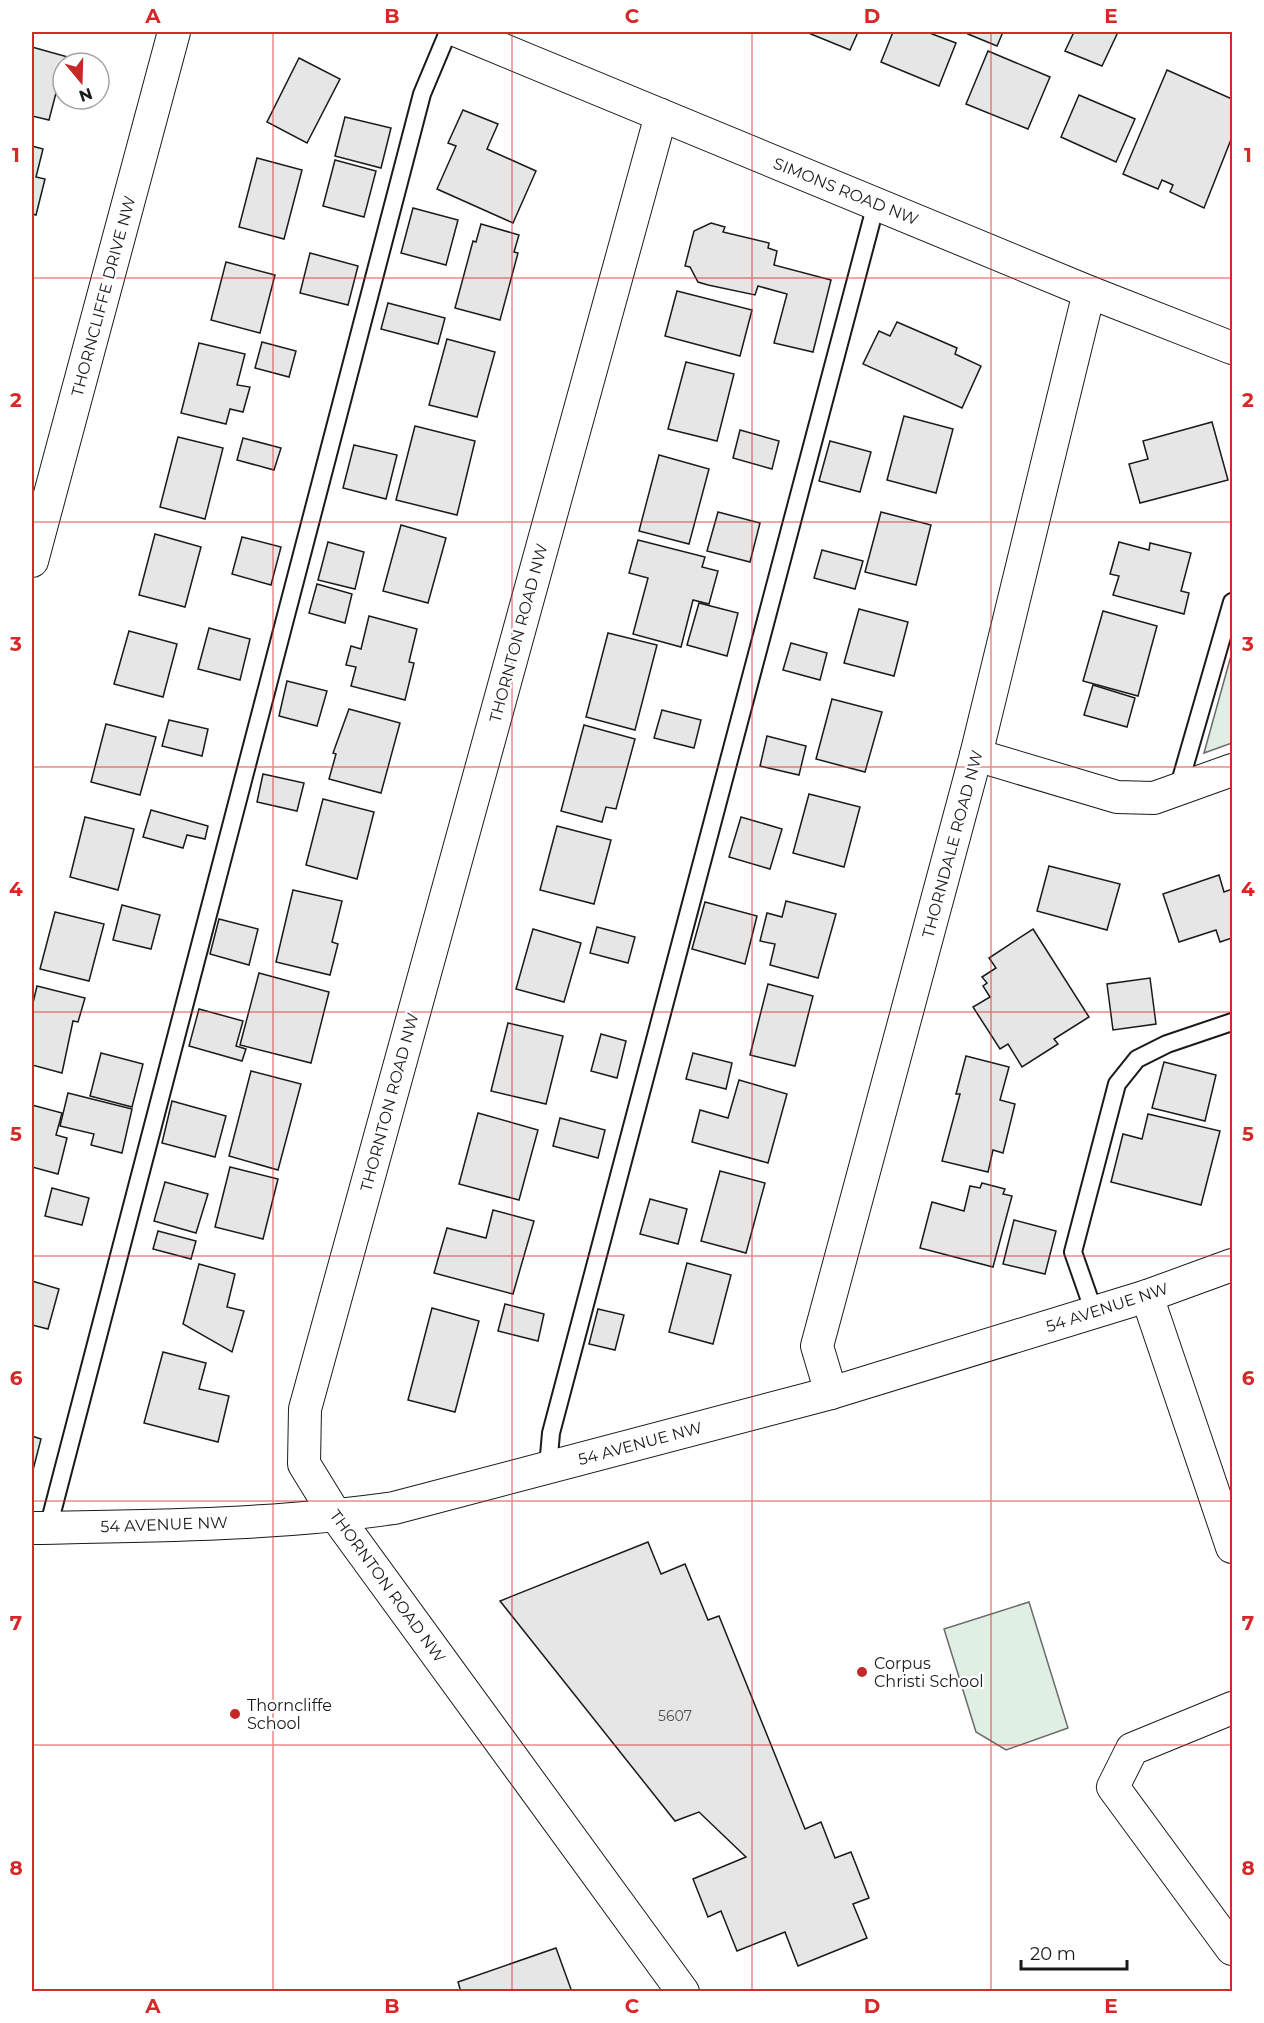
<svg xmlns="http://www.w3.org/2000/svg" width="1264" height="2023" viewBox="0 0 1264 2023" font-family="Montserrat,sans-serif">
  <rect width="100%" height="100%" fill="#fff"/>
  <g fill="#e0efe3" stroke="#6a6a6a" stroke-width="1.5">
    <polygon points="1232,652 1232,743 1204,753"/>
    <polygon points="1029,1602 1068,1728 1006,1750 976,1732 944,1629"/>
  </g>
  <g fill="#e6e6e6" stroke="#1a1a1a" stroke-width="1.5">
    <polygon points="806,32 858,32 850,50"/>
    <polygon points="893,32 927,32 956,43 939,86 881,62"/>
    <polygon points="969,32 1003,32 997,46 968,34"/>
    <polygon points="1074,32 1118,32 1102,66 1065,51"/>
    <polygon points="32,47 75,59 74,63 63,63 63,95 56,93 49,120 32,116"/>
    <polygon points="988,51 1050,77 1028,129 966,104"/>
    <polygon points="299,58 340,79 307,143 267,122"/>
    <polygon points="1167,70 1232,99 1232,137 1204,208 1170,192 1173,185 1162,180 1158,189 1123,174"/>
    <polygon points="1079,95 1135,119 1116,162 1061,137"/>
    <polygon points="463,110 498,124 487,149 536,171 513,223 437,189 456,146 448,143"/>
    <polygon points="345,117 391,128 381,168 335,156"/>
    <polygon points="32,146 43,149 36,177 45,179 36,215 32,214"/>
    <polygon points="257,158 302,170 284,239 239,227"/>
    <polygon points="335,160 376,171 364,217 323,206"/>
    <polygon points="413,208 458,220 446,265 401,253"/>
    <polygon points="711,223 725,227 723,232 769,243 768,248 777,251 774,265 831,280 813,352 774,343 787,294 758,286 755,295 708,285 698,282 690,267 685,266 694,231"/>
    <polygon points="481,224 519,235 514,252 518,253 500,320 455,308 473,241 476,242"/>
    <polygon points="310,253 358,266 348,305 300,293"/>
    <polygon points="226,262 275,275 260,333 211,320"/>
    <polygon points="677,291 752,310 740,356 665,336"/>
    <polygon points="388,303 445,318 438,344 381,329"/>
    <polygon points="897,322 957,348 955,354 981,366 962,408 863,364 879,331 890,336"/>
    <polygon points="447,339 495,352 477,417 429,405"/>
    <polygon points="262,342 296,351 289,377 255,368"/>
    <polygon points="199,343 245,354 237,385 250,387 243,412 230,409 226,424 181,413"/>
    <polygon points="686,362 734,374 717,441 668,429"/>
    <polygon points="904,416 953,429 936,493 887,480"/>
    <polygon points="1212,422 1228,480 1140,503 1129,464 1148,459 1143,441"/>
    <polygon points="415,426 475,441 457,515 396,500"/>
    <polygon points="740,430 779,441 772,469 733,458"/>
    <polygon points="178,437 223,448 205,519 160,507"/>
    <polygon points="243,438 281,448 274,470 237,460"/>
    <polygon points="830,441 871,452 860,492 819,481"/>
    <polygon points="354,445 397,455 386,499 343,488"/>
    <polygon points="659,455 709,469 689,544 639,531"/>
    <polygon points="718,512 760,523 750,562 707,551"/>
    <polygon points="881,512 931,525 916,585 865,572"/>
    <polygon points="401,525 446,538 428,603 383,591"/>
    <polygon points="155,534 201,547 185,607 139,595"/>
    <polygon points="242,537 281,547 271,585 232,574"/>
    <polygon points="638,540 705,557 702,567 718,571 709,604 693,600 681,647 633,634 648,578 629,573"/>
    <polygon points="328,542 364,552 355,589 318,580"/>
    <polygon points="1119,542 1149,550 1150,543 1191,553 1181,591 1189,593 1184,614 1113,595 1119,576 1110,574"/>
    <polygon points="822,550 863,561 855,589 814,578"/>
    <polygon points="317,584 352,594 345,623 309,613"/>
    <polygon points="699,603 738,613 727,656 687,645"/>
    <polygon points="859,609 908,622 894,676 844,663"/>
    <polygon points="1103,611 1157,626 1138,696 1083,681"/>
    <polygon points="369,616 417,629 409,662 414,663 405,700 351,686 356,667 346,665 351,646 361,649"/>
    <polygon points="209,628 250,639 240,680 198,669"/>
    <polygon points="129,631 177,644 163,697 114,684"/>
    <polygon points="608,633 657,645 635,730 586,717"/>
    <polygon points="791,643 827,653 820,680 783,670"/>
    <polygon points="287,681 327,691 317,726 279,716"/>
    <polygon points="1093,685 1135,698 1127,727 1084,715"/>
    <polygon points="832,699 882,712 865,772 816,759"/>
    <polygon points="349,709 400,723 381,793 329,779 336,754 333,753"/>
    <polygon points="662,710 701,720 694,748 654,738"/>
    <polygon points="169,720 208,729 202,756 162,746"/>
    <polygon points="106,724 156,737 140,795 91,782"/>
    <polygon points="584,725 635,739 616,809 606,807 602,822 561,811"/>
    <polygon points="767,736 806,746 799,775 760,766"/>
    <polygon points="263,774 304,783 297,811 257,802"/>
    <polygon points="809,794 860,807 844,867 793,853"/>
    <polygon points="323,799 374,812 357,879 306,865"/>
    <polygon points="151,810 208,826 205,839 187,835 183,848 143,837"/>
    <polygon points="85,817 134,829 118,890 70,877"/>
    <polygon points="741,817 782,829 770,869 729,857"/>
    <polygon points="557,826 611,840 594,904 540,890"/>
    <polygon points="1049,866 1120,884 1107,930 1037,911"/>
    <polygon points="1219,875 1224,892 1232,889 1232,938 1220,942 1216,930 1179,942 1163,894"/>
    <polygon points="293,890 342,901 332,942 338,944 330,975 276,962"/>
    <polygon points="786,901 836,914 818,978 770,965 775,944 760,941 767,913 782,917"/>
    <polygon points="705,902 757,916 745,964 692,949"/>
    <polygon points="122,905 160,915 151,949 113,940"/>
    <polygon points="55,912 104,924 89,981 40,969"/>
    <polygon points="219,919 258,929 249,965 210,954"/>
    <polygon points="597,927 635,937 628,963 590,953"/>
    <polygon points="533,929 581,943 564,1002 516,989"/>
    <polygon points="1033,929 1089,1017 1054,1039 1058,1044 1022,1067 1008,1044 1000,1049 973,1007 990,997 983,986 987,983 982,977 996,968 989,958"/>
    <polygon points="259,973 329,992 311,1063 240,1045"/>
    <polygon points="1150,978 1156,1024 1113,1030 1107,984"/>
    <polygon points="768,984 813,996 795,1066 750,1055"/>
    <polygon points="37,986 85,998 78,1022 73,1021 62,1073 32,1065 32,1007"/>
    <polygon points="199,1009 243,1021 236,1046 246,1049 242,1061 189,1046"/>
    <polygon points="508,1023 563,1036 546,1104 491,1091"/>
    <polygon points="601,1034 626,1041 617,1078 591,1071"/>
    <polygon points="101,1053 143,1064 132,1107 90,1096"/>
    <polygon points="693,1053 732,1063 726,1089 686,1079"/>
    <polygon points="966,1056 1009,1067 1000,1100 1015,1104 1003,1153 993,1150 988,1172 942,1161 960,1094 956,1094"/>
    <polygon points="1164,1062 1216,1075 1205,1121 1152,1108"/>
    <polygon points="251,1071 301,1084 278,1170 229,1156"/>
    <polygon points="739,1080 787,1094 768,1163 692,1142 700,1110 728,1118"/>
    <polygon points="68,1093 132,1109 122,1153 91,1145 94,1134 60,1126"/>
    <polygon points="172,1101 226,1116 215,1157 162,1143"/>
    <polygon points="32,1105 62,1113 56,1135 67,1138 58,1174 32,1167"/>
    <polygon points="478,1113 538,1130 519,1200 459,1184"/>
    <polygon points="1148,1114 1220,1131 1201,1205 1111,1182 1123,1134 1142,1139"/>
    <polygon points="560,1118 605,1130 598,1158 553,1146"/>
    <polygon points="230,1167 278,1179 263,1239 215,1227"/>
    <polygon points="720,1171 765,1183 746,1253 701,1241"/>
    <polygon points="165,1182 208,1194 196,1233 154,1221"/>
    <polygon points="982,1183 1005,1189 1003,1194 1012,1196 993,1267 920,1248 932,1202 964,1211 970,1186 980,1188"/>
    <polygon points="52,1188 89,1198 82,1225 45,1216"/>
    <polygon points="650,1199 687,1209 678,1244 640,1234"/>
    <polygon points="493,1210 534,1221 513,1294 434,1273 447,1228 486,1238"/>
    <polygon points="1014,1220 1056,1231 1045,1274 1003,1264"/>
    <polygon points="158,1231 196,1241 191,1259 153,1249"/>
    <polygon points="687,1263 731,1275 713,1344 669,1332"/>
    <polygon points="199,1264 235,1274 227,1307 244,1311 232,1352 183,1324"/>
    <polygon points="32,1281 59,1289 48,1329 32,1325"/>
    <polygon points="505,1304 544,1314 538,1341 498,1331"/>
    <polygon points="432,1308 479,1321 455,1412 408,1400"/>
    <polygon points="598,1309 624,1315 615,1350 589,1344"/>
    <polygon points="163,1352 206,1363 199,1389 229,1396 218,1442 144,1423"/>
    <polygon points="32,1436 41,1439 32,1474"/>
    <polygon points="648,1542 661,1574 685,1564 708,1620 719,1616 805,1829 821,1822 835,1858 851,1852 869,1898 853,1904 867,1938 798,1966 785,1932 737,1951 721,1911 708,1917 693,1879 746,1857 699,1812 675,1821 500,1601"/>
    <polygon points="556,1948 572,1992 461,1992 458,1982"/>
  </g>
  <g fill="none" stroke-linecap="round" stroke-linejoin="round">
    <defs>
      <g id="service">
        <polyline points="1178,789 1232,602"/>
        <polyline points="1094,1312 1073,1252 1117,1084 1137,1059 1167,1044 1232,1022"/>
        <polyline points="548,1467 551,1433 876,204"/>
        <polyline points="48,1528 422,94 448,32"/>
      </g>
      <g id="minor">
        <polyline points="460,32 1089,292 1232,348"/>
        <polyline points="661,115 305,1409 304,1464 336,1516 683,1992"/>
        <polyline points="32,561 174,32"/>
        <polyline points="976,755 1117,797 1154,798 1232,770"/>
        <polyline points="1147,1296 1232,1547"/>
        <polyline points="831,1393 817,1346 976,755 1089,292"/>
        <path d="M32 1528C152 1526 275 1525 394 1508L831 1393 1147 1296 1232 1265"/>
        <polyline points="1232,1708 1132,1749 1113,1787 1232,1949"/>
      </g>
    </defs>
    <use href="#service" stroke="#1a1a1a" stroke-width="20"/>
    <use href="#minor" stroke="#1a1a1a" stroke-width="34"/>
    <use href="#service" stroke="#fff" stroke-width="16"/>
    <use href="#minor" stroke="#fff" stroke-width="32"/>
  </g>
  <path fill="none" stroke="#d62828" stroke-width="1.5" stroke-opacity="0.55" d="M273 32V1992M512 32V1992M752 32V1992M991 32V1992M32 278H1232M32 522H1232M32 767H1232M32 1012H1232M32 1256H1232M32 1501H1232M32 1745H1232"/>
  <g fill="#c62828" stroke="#fff" stroke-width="2">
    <circle cx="862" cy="1672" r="6"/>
    <circle cx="235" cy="1714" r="6"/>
  </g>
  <g text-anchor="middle" stroke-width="4.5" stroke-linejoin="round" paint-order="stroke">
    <g font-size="14" fill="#4d4d4d">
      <text x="675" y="1721">5607</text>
    </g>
    <g font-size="16" fill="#1a1a1a" stroke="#fff">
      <text transform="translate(846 191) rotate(22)" y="6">SIMONS ROAD NW</text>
      <text transform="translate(103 296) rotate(-75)" y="6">THORNCLIFFE DRIVE NW</text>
      <text transform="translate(518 633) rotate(-75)" y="6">THORNTON ROAD NW</text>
      <text transform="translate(952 844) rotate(-75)" y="6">THORNDALE ROAD NW</text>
      <text transform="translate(389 1102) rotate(-75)" y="6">THORNTON ROAD NW</text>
      <text transform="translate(1107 1307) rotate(-18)" y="6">54 AVENUE NW</text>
      <text transform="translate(640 1443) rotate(-15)" y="6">54 AVENUE NW</text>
      <text transform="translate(164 1524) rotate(-2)" y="6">54 AVENUE NW</text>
      <text transform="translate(388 1586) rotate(54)" y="6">THORNTON ROAD NW</text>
    </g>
    <g font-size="16" fill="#1a1a1a" stroke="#fff" text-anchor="start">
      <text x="874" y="1669">Corpus<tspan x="874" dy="18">Christi School</tspan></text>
      <text x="247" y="1711">Thorncliffe<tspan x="247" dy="18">School</tspan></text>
    </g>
  </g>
  <rect width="1264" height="2023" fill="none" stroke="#ffffff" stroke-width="66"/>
  <g transform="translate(81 81) rotate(161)"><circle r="28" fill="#ffffff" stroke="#a3a3a3" stroke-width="1.5"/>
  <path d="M0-4.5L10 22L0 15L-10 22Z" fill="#c62828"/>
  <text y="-9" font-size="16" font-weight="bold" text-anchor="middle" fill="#1a1a1a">N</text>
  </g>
  <path d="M1021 1960v9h106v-9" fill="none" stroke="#1a1a1a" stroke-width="3"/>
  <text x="1030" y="1960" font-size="18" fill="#1a1a1a" stroke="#ffffff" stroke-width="4.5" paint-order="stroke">20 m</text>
  <rect x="33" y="33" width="1198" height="1957" fill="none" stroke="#d62828" stroke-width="2"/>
  <g font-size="20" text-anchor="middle" font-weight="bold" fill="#d62828">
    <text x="153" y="23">A</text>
    <text x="392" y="23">B</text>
    <text x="632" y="23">C</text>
    <text x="872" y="23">D</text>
    <text x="1111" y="23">E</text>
    <text x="16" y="162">1</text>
    <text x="1248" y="162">1</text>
    <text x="16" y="407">2</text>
    <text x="1248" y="407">2</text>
    <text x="16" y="651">3</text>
    <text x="1248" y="651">3</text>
    <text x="16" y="896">4</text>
    <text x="1248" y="896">4</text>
    <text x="16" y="1141">5</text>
    <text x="1248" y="1141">5</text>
    <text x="16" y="1385">6</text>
    <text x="1248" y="1385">6</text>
    <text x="16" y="1630">7</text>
    <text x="1248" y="1630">7</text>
    <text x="16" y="1875">8</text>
    <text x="1248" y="1875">8</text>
    <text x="153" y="2013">A</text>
    <text x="392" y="2013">B</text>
    <text x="632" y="2013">C</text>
    <text x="872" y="2013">D</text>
    <text x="1111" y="2013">E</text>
  </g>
</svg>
